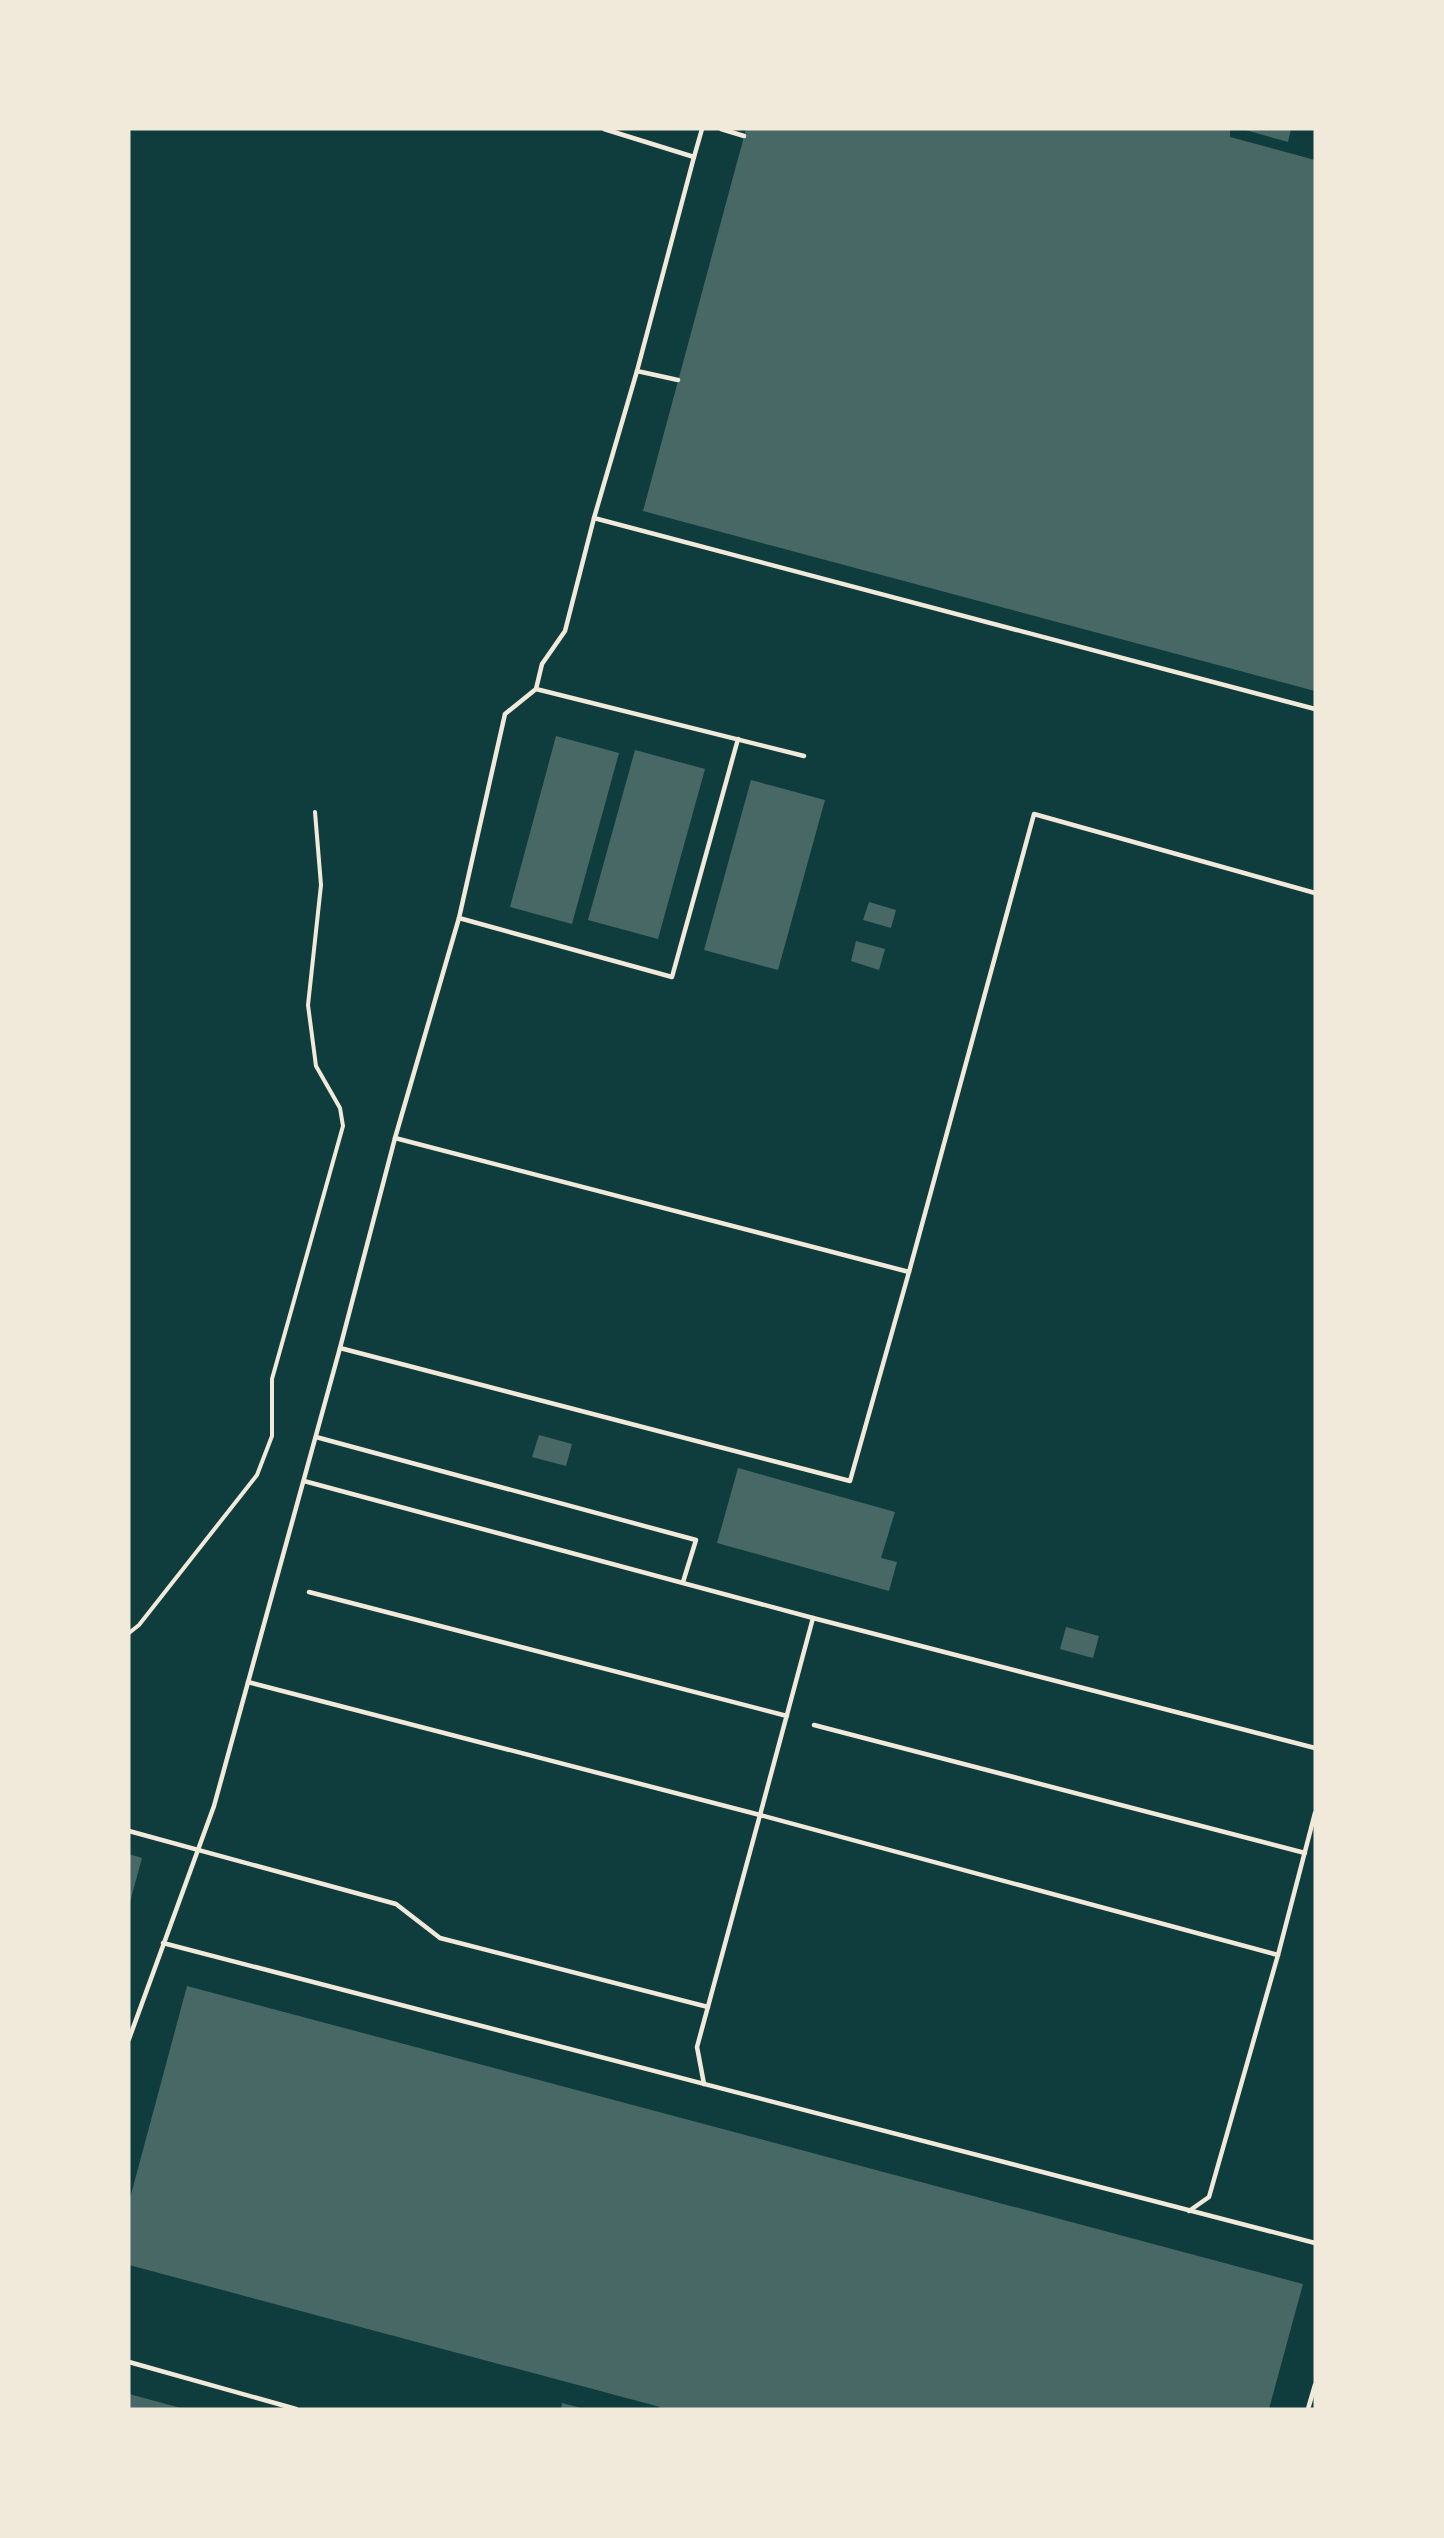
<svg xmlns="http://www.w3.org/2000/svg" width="1444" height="2538" viewBox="0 0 1444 2538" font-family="Commissioner,sans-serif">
  <rect width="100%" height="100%" fill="#0f3d3e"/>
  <g fill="#486865">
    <polygon points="746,129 1230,129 1230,137 1315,160 1315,691 643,511"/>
    <polygon points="1242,129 1291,129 1288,142"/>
    <polygon points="556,736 619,753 572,924 510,907"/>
    <polygon points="635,750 705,769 658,939 588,920"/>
    <polygon points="751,780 825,800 778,970 704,950"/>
    <polygon points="869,902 896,910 891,928 863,920"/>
    <polygon points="856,941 885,949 879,970 851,961"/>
    <polygon points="539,1435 572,1444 566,1466 532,1457"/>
    <polygon points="738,1468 895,1512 881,1558 897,1562 889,1591 717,1543"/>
    <polygon points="1066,1627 1099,1636 1093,1658 1060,1649"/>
    <polygon points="129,1854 142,1858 130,1902 129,1902"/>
    <polygon points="187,1986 1303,2284 1269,2409 659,2409 660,2407 129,2265 129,2202"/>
    <polygon points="129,2394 181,2408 181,2409 129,2409"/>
    <polygon points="562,2403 581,2408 581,2409 561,2409"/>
  </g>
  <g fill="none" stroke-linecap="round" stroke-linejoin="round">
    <polyline stroke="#f1e9da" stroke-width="4" points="129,1633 139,1625 257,1475 272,1436 272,1379 343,1126 340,1108 316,1066 308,1005 321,885 315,812"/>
    <g stroke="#f1e9da" stroke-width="4.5">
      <polyline points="604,129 694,157 702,129"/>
      <polyline points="721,129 744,136"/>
      <polyline points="637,371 594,518 1315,709"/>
      <polyline points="678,380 637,371 694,157"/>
      <polyline points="594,518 565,631 542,664 536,689 804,756"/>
      <polyline points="536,689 505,714 459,918 672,977 738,739"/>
      <polyline points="909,1272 1034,814 1315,893"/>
      <polyline points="340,1348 850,1481 909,1272 395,1138"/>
      <polyline points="316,1437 696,1540 683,1582"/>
      <polyline points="304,1481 813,1618"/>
      <polyline points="309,1592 787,1716"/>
      <polyline points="248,1682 760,1815 813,1618 1315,1748"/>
      <polyline points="814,1725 1305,1853"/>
      <polyline points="129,1831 396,1904 440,1938 708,2007"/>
      <polyline points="163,1943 1315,2243"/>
      <polyline points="1278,1955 1315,1813"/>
      <polyline points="129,2039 214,1806 340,1348 395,1138 459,918"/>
      <polyline points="704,2084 697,2047 760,1815 1278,1955 1209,2197 1189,2211"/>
      <polyline points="129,2362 296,2409"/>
      <polyline points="1308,2409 1315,2385"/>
    </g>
  </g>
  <rect width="1444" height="2538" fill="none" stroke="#f1e9da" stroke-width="261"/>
</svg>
